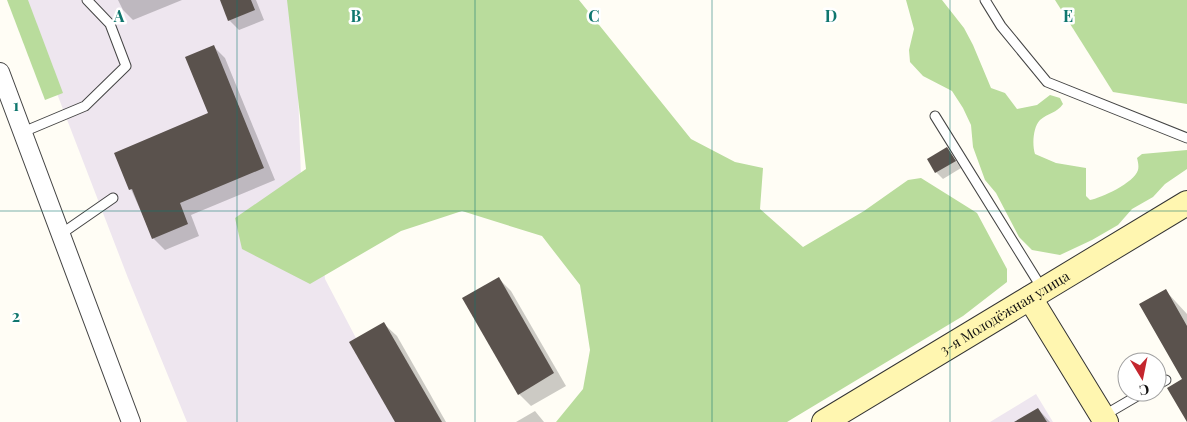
<svg xmlns="http://www.w3.org/2000/svg" width="1187" height="422" viewBox="0 0 1187 422" font-family="'Playfair Display',serif">
  <rect width="100%" height="100%" fill="#fffdf5"/>
  <g fill="#eee6ef">
    <polygon points="21,0 295,0 301,178 315,175 325,279 400,422 187,422 128,278"/>
    <polygon points="1036,394 1053,422 990,422"/>
  </g>
  <g fill="#b9dc9c">
    <polygon points="7,0 28,0 63,93 45,100"/>
    <polygon points="287,0 579,0 691,139 735,162 763,168 760,209 803,247 864,211 908,180 921,178 977,213 1007,269 1007,282 963,316 787,422 556,422 583,389 590,350 580,285 542,236 462,211 401,231 310,284 242,249 235,218 306,169"/>
    <path d="M906 0H942L964 28 973 45 991 88 1005 93 1017 109 1037 105 1050 95 1060 98 1063 104C1057 113 1048 113 1040 120 1033 127 1032 145 1035 154L1056 163 1086 168V196L1090 200C1101 198 1134 183 1138 170 1139 166 1138 162 1137 158L1142 154 1187 150V169L1165 184 1153 197 1132 209 1118 225 1092 240 1060 255 1032 250 1019 237 996 193 985 180 973 147 971 125 963 108 952 91 923 76 910 62 909 50 914 29Z"/>
    <polygon points="1055,0 1187,0 1187,104 1113,92"/>
  </g>
  <g fill="#0003">
    <polygon points="118,0 182,0 133,20 123,10"/>
    <polygon points="221,0 256,0 264,20 239,30 229,20"/>
    <polygon points="214,47 225,58 275,180 191,215 199,236 165,250 153,238 115,154 209,114"/>
    <polygon points="947,149 961,168 943,179 936,172"/>
    <polygon points="498,278 511,291 566,386 531,406 519,394"/>
    <polygon points="1165,290 1187,314 1187,420 1184,379"/>
    <polygon points="384,324 397,336 446,422 397,422"/>
    <polygon points="1038,409 1050,422 1017,422"/>
    <polygon points="535,411 544,422 516,422"/>
  </g>
  <g fill="#5a524d">
    <polygon points="220,0 251,0 255,10 228,21"/>
    <polygon points="214,45 264,168 180,203 188,224 152,239 132,189 129,190 114,153 208,113 185,57"/>
    <polygon points="947,147 956,161 935,173 927,159"/>
    <polygon points="499,277 554,373 518,395 462,298"/>
    <polygon points="1166,289 1187,326 1187,422 1167,388 1182,379 1139,304"/>
    <polygon points="384,322 442,422 395,422 349,342"/>
    <polygon points="1038,408 1047,422 1014,422"/>
  </g>
  <g fill="none" stroke-linecap="round" stroke-linejoin="round">
    <defs>
      <g id="service">
        <polyline points="985,0 1001,26 1047,82 1187,138"/>
        <polyline points="935,116 1043,290"/>
        <polyline points="23,132 85,106 126,66 110,24 87,0"/>
        <polyline points="61,234 113,198"/>
        <polyline points="1157,385 1166,380"/>
        <polyline points="1103,416 1144,392"/>
      </g>
      <polyline id="minor" points="0,72 131,422"/>
      <g id="secondary">
        <polyline points="1030,298 1106,422"/>
        <path id="s1" d="M824 422 1187 203"/>
      </g>
    </defs>
    <use href="#service" stroke="#444" stroke-width="11"/>
    <use href="#minor" stroke="#444" stroke-width="20"/>
    <use href="#secondary" stroke="#333" stroke-width="26"/>
    <use href="#service" stroke="#fff" stroke-width="9"/>
    <use href="#minor" stroke="#fff" stroke-width="18"/>
    <use href="#secondary" stroke="#fff6b0" stroke-width="24"/>
  </g>
  <path fill="none" stroke="#0f766e" stroke-width="1" stroke-opacity="0.55" d="M237 0V422M475 0V422M712 0V422M950 0V422M0 211H1187"/>
  <g text-anchor="middle" stroke-width="5" stroke-linejoin="round" paint-order="stroke">
    <g font-size="14" fill="#111" stroke="#fff">
      <text dy="5" stroke="none"><textPath href="#s1" startOffset="211">3-я Молодёжная улица</textPath></text>
    </g>
  </g>
  <g font-size="16" text-anchor="middle" font-weight="bold" fill="#0f766e" stroke="#fff" stroke-width="5" stroke-linejoin="round" paint-order="stroke">
    <text x="119" y="22">A</text>
    <text x="356" y="22">B</text>
    <text x="594" y="22">C</text>
    <text x="831" y="22">D</text>
    <text x="1068" y="22">E</text>
    <text x="16" y="111">1</text>
    <text x="16" y="322">2</text>
  </g>
  <g transform="translate(1142 377) rotate(170)"><circle r="24" fill="#ffffff" stroke="#a0a0a0"/>
  <path d="M0-4L9 19L0 12L-9 19Z" fill="#c4262e"/>
  <text y="-8" font-size="14" font-weight="bold" text-anchor="middle" fill="#111111">С</text>
  </g>
</svg>
